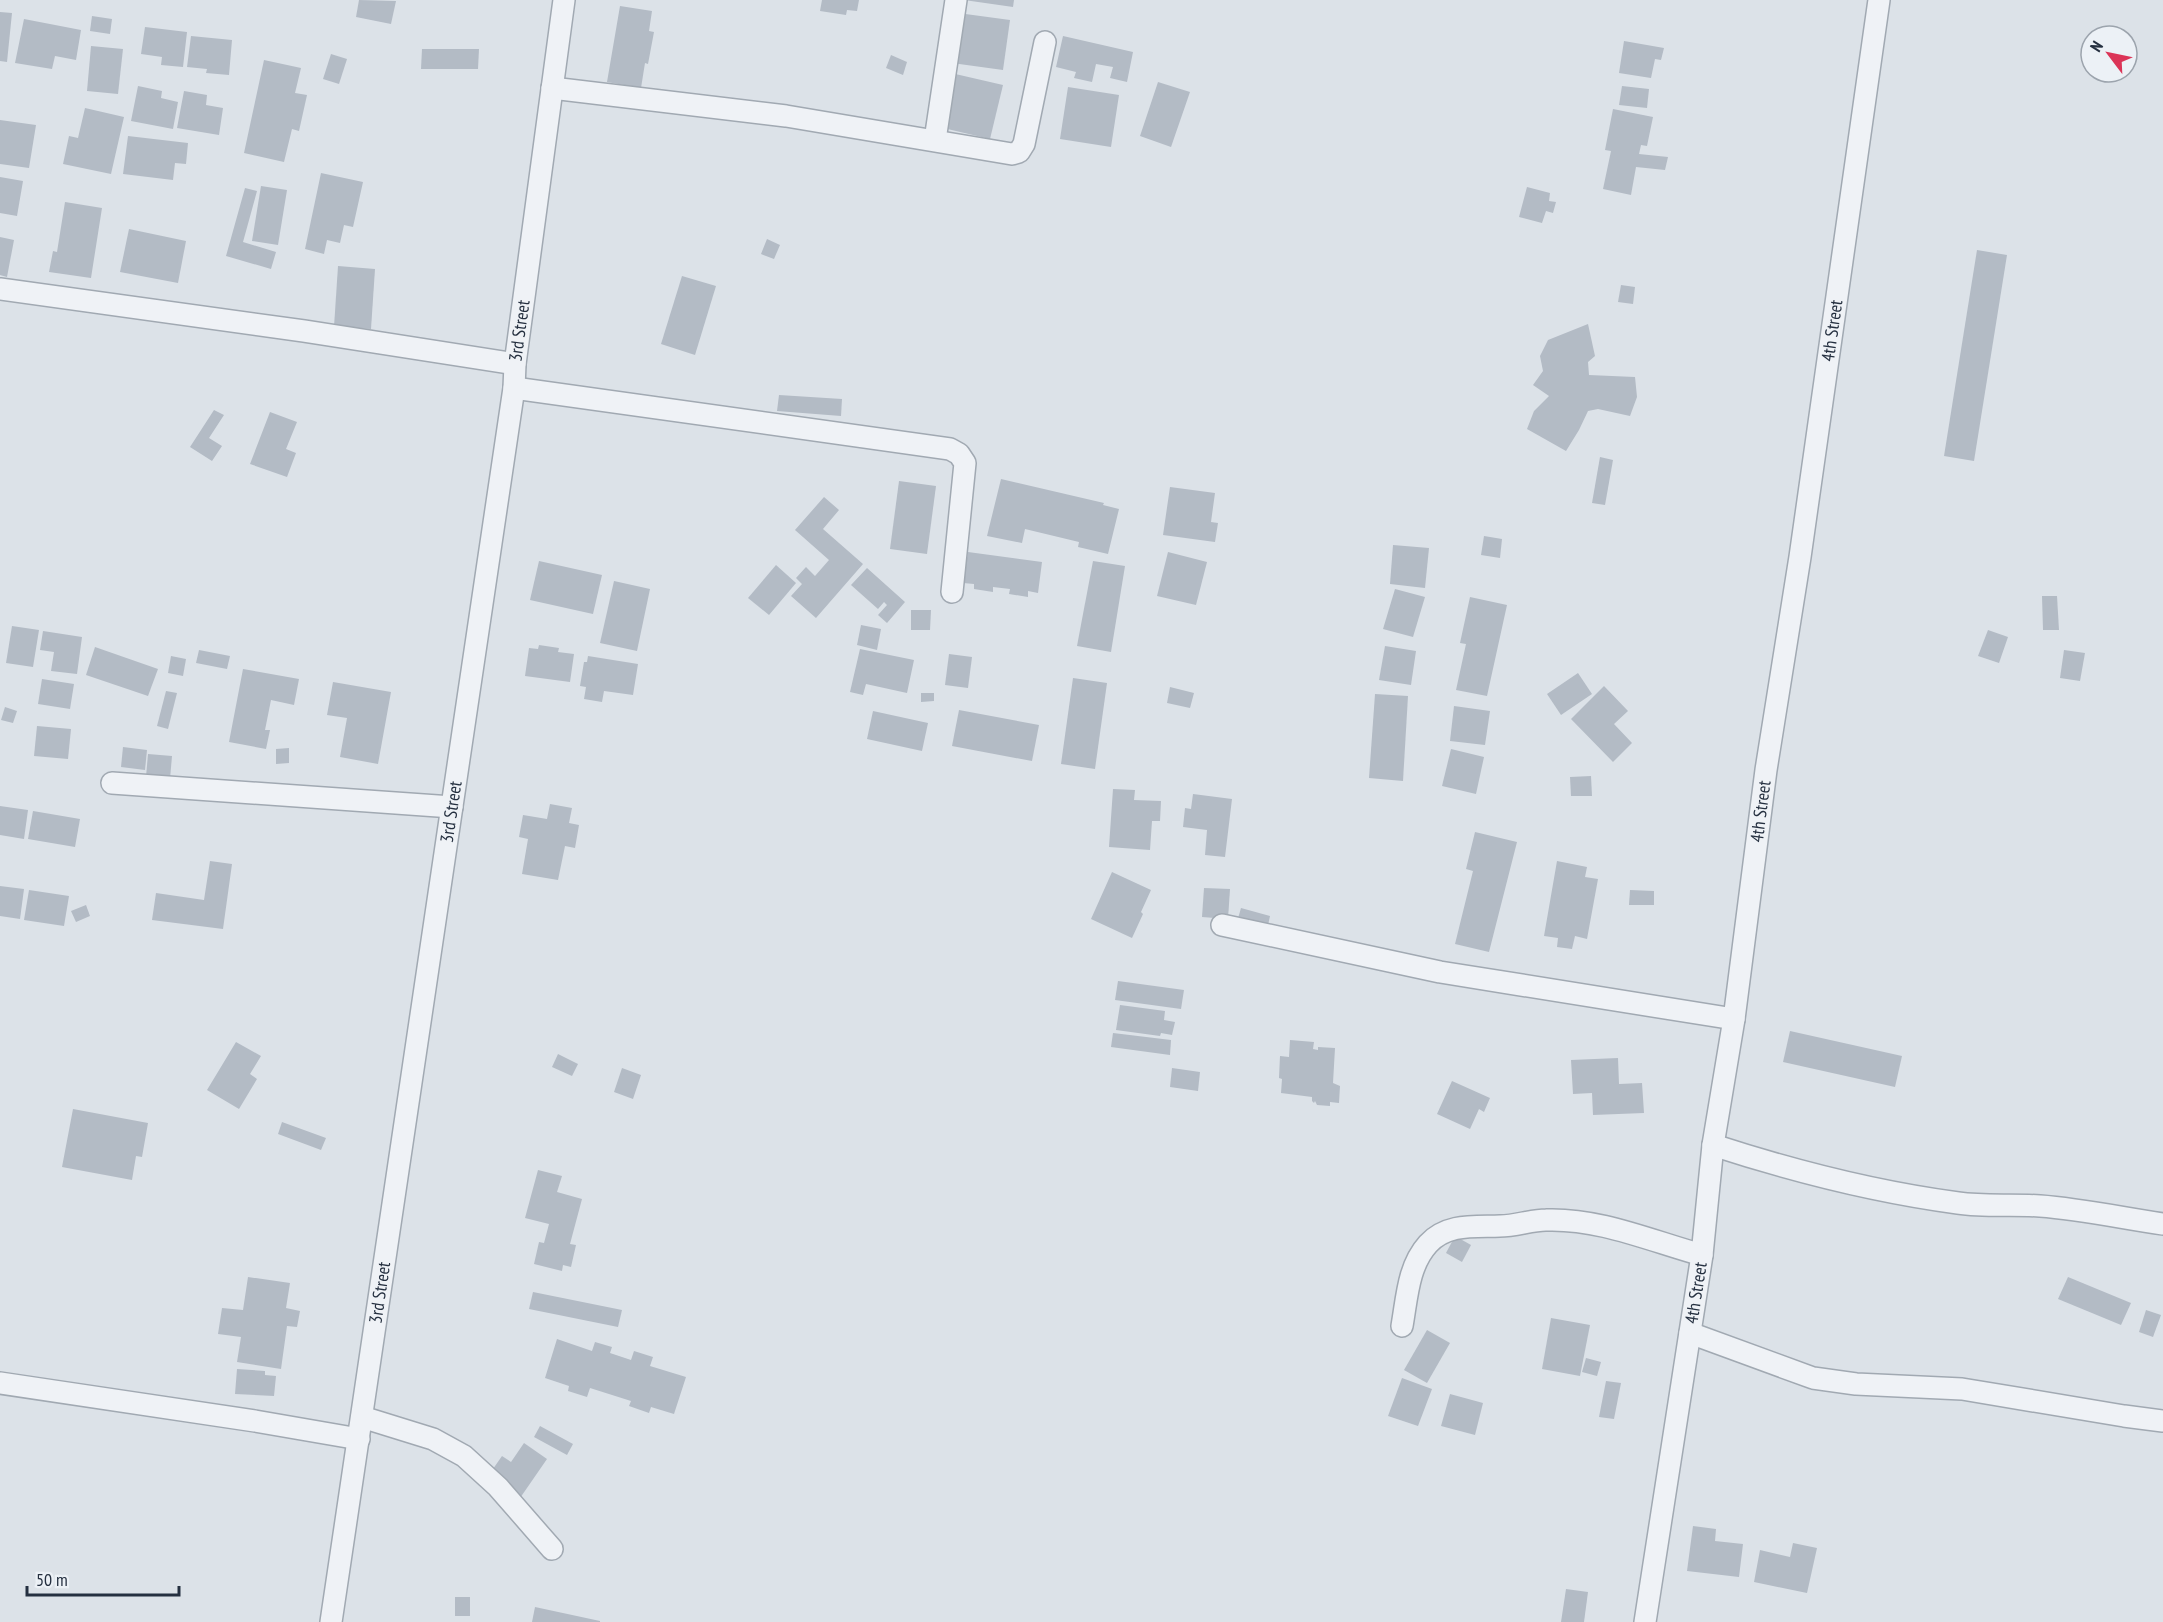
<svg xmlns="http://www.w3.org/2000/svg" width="2163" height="1622" viewBox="0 0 2163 1622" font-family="'PT Sans Narrow',sans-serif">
  <rect width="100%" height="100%" fill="#dce2e8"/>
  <g fill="#b3bbc5">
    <polygon points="359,0 396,1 391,24 356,17"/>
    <polygon points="822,0 859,0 857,11 847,10 846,15 820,11"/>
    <polygon points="964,0 1014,0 1013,7"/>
    <polygon points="620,6 652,11 649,31 654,32 648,64 645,63 641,88 607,82"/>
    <polygon points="0,12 12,13 7,62 0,61"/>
    <polygon points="958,13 1010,20 1003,70 952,63"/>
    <polygon points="92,16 112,19 110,34 90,31"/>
    <polygon points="24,19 81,30 76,60 55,56 52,69 15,63"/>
    <polygon points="145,27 187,32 183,67 161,65 162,57 141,54"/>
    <polygon points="191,36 232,40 229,75 206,73 207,69 187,67"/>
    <polygon points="1063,36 1133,52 1127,82 1110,78 1113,67 1096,64 1092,82 1074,78 1076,72 1056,67"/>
    <polygon points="1624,41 1664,48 1661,60 1655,59 1651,78 1619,73"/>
    <polygon points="91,46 123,49 118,94 87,91"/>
    <polygon points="422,49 479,49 478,69 421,69"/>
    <polygon points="331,54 347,59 339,84 323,79"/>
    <polygon points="891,55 907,62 903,75 886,68"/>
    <polygon points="264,60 301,68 295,93 307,95 299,131 292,129 284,162 244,153"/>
    <polygon points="951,73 1003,85 990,139 939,127"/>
    <polygon points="1158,82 1190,92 1171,147 1140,136"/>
    <polygon points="138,86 162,91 161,98 178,102 173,129 131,121"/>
    <polygon points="1622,86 1649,89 1647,108 1619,105"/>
    <polygon points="1068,87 1119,95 1111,147 1060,139"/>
    <polygon points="184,91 207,95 206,105 223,108 219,135 177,128"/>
    <polygon points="85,108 124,117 111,174 63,164 69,136 78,138"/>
    <polygon points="1613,109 1653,117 1647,146 1641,145 1639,154 1668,157 1665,170 1636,167 1631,195 1603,189 1611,151 1605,150"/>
    <polygon points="0,120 36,125 29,168 0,164"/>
    <polygon points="128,136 188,143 186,164 175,163 173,180 123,174"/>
    <polygon points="321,173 363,182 353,227 344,225 340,243 327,240 324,254 305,249"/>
    <polygon points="0,177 23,181 17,216 0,213"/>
    <polygon points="261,186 287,190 278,245 252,241"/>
    <polygon points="1527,187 1550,193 1549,201 1556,202 1553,213 1546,211 1542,223 1519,217"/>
    <polygon points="245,188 257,191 243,242 276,252 271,269 226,256"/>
    <polygon points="65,202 102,208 91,278 49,272 53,251 57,252"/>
    <polygon points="129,229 186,241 178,283 120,272"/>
    <polygon points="0,237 14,240 7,277 0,275"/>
    <polygon points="767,239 780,245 774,259 761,254"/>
    <polygon points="1977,250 2007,255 1974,461 1944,456"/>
    <polygon points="338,266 375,269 371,329 334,327"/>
    <polygon points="682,276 716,286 695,355 661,344"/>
    <polygon points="1621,285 1635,287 1633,304 1618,302"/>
    <polygon points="1588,324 1595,356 1588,362 1589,375 1635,377 1637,397 1630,416 1598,409 1588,411 1579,430 1566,451 1527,429 1534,411 1549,396 1533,385 1543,371 1540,356 1548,340"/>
    <polygon points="779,395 842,399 841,416 777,411"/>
    <polygon points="214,410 224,415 209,438 222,446 212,461 190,447"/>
    <polygon points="270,412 297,422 286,449 296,453 287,477 250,464"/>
    <polygon points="1600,457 1613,460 1605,505 1592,503"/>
    <polygon points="1001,479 1104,503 1103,505 1119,509 1108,554 1078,547 1079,542 1025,529 1022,543 987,536"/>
    <polygon points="899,481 936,486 927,554 890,549"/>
    <polygon points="1170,487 1215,493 1211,522 1218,523 1215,542 1163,535"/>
    <polygon points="824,497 839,510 823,529 863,564 816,618 791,596 802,584 796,578 806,567 815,576 829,560 795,530"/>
    <polygon points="1484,536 1502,539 1500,558 1481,555"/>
    <polygon points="1393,545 1429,548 1425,588 1390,584"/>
    <polygon points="968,552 1042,562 1038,593 1028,591 1028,597 1009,594 1010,589 993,587 993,592 974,589 974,584 963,583"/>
    <polygon points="1168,552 1207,562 1196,605 1157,596"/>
    <polygon points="539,561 602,575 593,614 530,600"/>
    <polygon points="1093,561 1125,566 1111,652 1077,646"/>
    <polygon points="776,565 796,583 769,615 748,598"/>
    <polygon points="867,568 905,602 887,623 878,615 887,605 884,602 878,609 851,585"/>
    <polygon points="614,581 650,589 637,651 600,643"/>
    <polygon points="1395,589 1425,597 1413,637 1383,629"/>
    <polygon points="2042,596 2057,596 2059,630 2043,630"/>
    <polygon points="1470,597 1507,605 1487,696 1456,690 1466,644 1460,643"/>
    <polygon points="911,610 931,610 930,630 911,630"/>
    <polygon points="861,625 881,629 877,650 857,645"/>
    <polygon points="12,626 39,630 33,667 6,663"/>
    <polygon points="1988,630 2008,637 1999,663 1978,656"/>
    <polygon points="43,631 82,637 77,674 51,671 54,652 40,650"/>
    <polygon points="539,645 559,648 558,652 574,654 570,682 525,676 529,648 538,649"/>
    <polygon points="1385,646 1416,651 1411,685 1379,680"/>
    <polygon points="95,647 158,669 148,696 86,675"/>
    <polygon points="860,649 914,660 907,693 866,684 863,695 850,692"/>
    <polygon points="199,650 230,656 227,669 196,663"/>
    <polygon points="2064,650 2085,653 2080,681 2060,678"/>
    <polygon points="949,654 972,657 968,688 945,685"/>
    <polygon points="171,656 186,659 183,676 168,673"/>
    <polygon points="588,656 638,664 633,695 604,691 602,702 584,699 586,687 580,686 584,662 587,662"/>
    <polygon points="243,669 299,679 294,705 271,700 265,730 270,730 266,749 229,742"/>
    <polygon points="1578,673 1592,694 1561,715 1547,694"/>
    <polygon points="1073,678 1107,683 1095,769 1061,764"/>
    <polygon points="42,679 74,684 70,709 38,704"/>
    <polygon points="333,682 391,692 378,764 340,757 347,718 327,715"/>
    <polygon points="1604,686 1628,711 1614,724 1632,743 1613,762 1571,719"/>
    <polygon points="1170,687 1194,693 1190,708 1167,703"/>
    <polygon points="166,691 177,693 168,729 157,726"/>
    <polygon points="921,693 934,693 934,701 921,702"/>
    <polygon points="1375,694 1408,696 1403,781 1369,778"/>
    <polygon points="1454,706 1490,711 1485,745 1450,741"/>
    <polygon points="5,707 17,711 13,723 1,720"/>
    <polygon points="959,710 1039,725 1032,761 952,746"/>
    <polygon points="873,711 928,723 922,751 867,739"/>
    <polygon points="37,726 71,729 68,759 34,756"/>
    <polygon points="123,747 147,750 145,770 121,767"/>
    <polygon points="289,748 289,763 276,764 276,749"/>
    <polygon points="1451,749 1484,757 1476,794 1442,786"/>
    <polygon points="148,754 172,756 170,779 146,777"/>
    <polygon points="1591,776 1592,796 1571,796 1570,777"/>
    <polygon points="1113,789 1135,790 1134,800 1161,801 1160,821 1152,821 1150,850 1109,847"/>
    <polygon points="1193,794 1232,799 1225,857 1205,855 1207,830 1183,827 1185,808 1191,809"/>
    <polygon points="550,804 572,808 569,823 579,825 575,848 565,846 558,880 522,874 528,839 519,837 523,815 547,819"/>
    <polygon points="0,806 28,810 24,839 0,835"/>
    <polygon points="33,811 80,819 75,847 28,839"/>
    <polygon points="1475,832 1517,842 1489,952 1455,944 1473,871 1466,869"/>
    <polygon points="210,861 232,864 223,929 152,920 156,893 204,900"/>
    <polygon points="1557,861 1587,867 1585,877 1598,879 1587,939 1575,936 1572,949 1557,947 1558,938 1544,936"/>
    <polygon points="1112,872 1151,890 1141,912 1143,914 1132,938 1091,919"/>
    <polygon points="0,886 24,889 20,919 0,916"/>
    <polygon points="1204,888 1230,889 1228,919 1202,917"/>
    <polygon points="29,890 69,896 64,926 24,920"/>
    <polygon points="1630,890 1654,891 1654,905 1629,905"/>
    <polygon points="86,905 90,916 76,922 71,911"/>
    <polygon points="1241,908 1270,916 1267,930 1237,922"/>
    <polygon points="1118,981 1184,990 1181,1009 1115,1000"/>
    <polygon points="1120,1005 1165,1011 1164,1020 1175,1022 1172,1035 1161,1033 1160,1036 1116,1030"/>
    <polygon points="1790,1031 1902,1056 1895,1087 1783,1062"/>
    <polygon points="1113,1033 1171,1040 1170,1055 1111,1047"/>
    <polygon points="1290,1040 1314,1042 1313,1049 1318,1050 1318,1047 1335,1048 1333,1083 1340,1086 1339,1103 1330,1102 1330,1106 1317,1105 1315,1101 1314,1103 1312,1101 1312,1097 1281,1093 1282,1079 1279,1078 1280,1056 1289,1057"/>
    <polygon points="236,1042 261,1056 250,1074 257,1079 239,1109 207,1090"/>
    <polygon points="558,1054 578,1064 572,1076 552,1067"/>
    <polygon points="1618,1058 1619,1084 1642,1083 1644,1113 1593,1115 1592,1093 1573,1094 1571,1060"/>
    <polygon points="622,1068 641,1075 633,1099 614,1092"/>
    <polygon points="1172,1068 1200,1072 1198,1091 1170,1087"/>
    <polygon points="1452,1081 1490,1098 1484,1112 1479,1109 1470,1129 1437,1114"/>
    <polygon points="73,1109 148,1123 142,1157 136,1156 132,1180 62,1167"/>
    <polygon points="282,1122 326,1138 321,1150 278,1134"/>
    <polygon points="538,1170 562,1176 557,1192 582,1199 570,1244 576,1245 571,1267 563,1265 562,1271 534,1264 539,1242 544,1243 549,1224 525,1218"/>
    <polygon points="1455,1236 1471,1245 1462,1262 1446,1253"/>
    <polygon points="248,1277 290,1283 286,1308 300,1311 297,1327 287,1326 281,1369 237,1362 241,1337 218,1334 222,1308 243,1310"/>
    <polygon points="2068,1277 2131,1303 2121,1325 2058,1299"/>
    <polygon points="533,1292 622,1310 618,1327 529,1309"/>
    <polygon points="2146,1310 2161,1315 2153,1337 2139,1332"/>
    <polygon points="1551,1318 1590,1325 1580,1376 1542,1369"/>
    <polygon points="1427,1330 1450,1343 1427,1383 1404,1370"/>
    <polygon points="557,1339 592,1351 595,1342 612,1347 610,1353 631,1360 634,1351 653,1357 650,1366 686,1377 674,1414 651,1407 649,1413 629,1406 631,1401 590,1388 587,1397 568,1391 569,1386 545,1378"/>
    <polygon points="1586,1358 1601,1362 1597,1376 1582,1372"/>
    <polygon points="237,1369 265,1371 265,1375 276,1376 274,1396 235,1394"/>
    <polygon points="1402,1378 1432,1389 1418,1426 1388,1416"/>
    <polygon points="1606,1381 1621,1383 1614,1419 1599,1417"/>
    <polygon points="1450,1394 1483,1403 1475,1435 1441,1426"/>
    <polygon points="540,1426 573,1444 567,1455 534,1437"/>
    <polygon points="524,1443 547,1459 518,1501 486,1479 502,1456 511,1462"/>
    <polygon points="1693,1526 1716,1529 1715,1541 1743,1544 1739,1577 1687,1571"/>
    <polygon points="1793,1543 1817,1548 1807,1593 1754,1582 1760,1550 1790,1557"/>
    <polygon points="1566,1589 1588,1592 1584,1622 1561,1622"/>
    <rect x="455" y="1597" width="15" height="19"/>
    <polygon points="535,1607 600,1621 600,1622 532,1622"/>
  </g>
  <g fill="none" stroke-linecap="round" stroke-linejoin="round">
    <defs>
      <g id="street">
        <polyline points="552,88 786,116 1012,154 1019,152 1024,144 1045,42"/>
        <polyline points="935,140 956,0"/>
        <polyline points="0,289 304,331 515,364"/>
        <polyline points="514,388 950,449 959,454 965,463 952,592"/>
        <polyline points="112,783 452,807"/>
        <polyline points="1222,925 1440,972 1734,1019"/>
        <path d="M1713 1145C1793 1171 1875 1192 1958 1203 1985 1207 2013 1204 2040 1206 2081 1209 2122 1218 2163 1224"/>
        <path d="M1402 1326C1407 1298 1408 1266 1428 1244 1447 1223 1475 1227 1500 1226 1516 1226 1531 1220 1546 1220 1599 1218 1651 1241 1702 1255"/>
        <polyline points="1690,1333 1813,1378 1856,1384 1962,1389 2124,1416 2163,1421"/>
        <polyline points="0,1383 255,1421 359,1439"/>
        <polyline points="362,1417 433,1439 464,1456 498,1487 552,1549"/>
        <path id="s1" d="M331 1622 514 388 515 364 564 0"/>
        <path id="s2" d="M1645 1622 1702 1255 1713 1145 1734 1019 1766 770 1800 557 1879 0"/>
      </g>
    </defs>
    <use href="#street" stroke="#a1a9b2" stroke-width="24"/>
    <use href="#street" stroke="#eff2f6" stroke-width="21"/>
  </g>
  <g text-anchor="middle" stroke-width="4.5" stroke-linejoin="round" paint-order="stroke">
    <g font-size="18" fill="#253040" stroke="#ecf1f6">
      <text dy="6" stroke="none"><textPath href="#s1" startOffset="1305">3rd Street</textPath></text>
      <text dy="6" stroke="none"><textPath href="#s2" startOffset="1305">4th Street</textPath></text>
      <text dy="6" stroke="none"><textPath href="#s1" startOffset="819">3rd Street</textPath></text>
      <text dy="6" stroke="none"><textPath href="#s2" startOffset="819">4th Street</textPath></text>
      <text dy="6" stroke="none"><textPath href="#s1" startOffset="333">3rd Street</textPath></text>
      <text dy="6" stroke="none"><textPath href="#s2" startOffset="333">4th Street</textPath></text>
    </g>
  </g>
  <g transform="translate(2109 54) rotate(302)"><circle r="28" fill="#ecf1f6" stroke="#9ca4ad" stroke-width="1.5"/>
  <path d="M0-4.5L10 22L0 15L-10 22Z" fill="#db3457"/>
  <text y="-9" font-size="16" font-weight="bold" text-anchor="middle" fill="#253040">N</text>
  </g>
  <path d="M27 1586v9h152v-9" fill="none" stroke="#253040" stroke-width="3"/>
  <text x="36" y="1586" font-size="18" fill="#253040" stroke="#ecf1f6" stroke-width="4.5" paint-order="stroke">50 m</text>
</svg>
